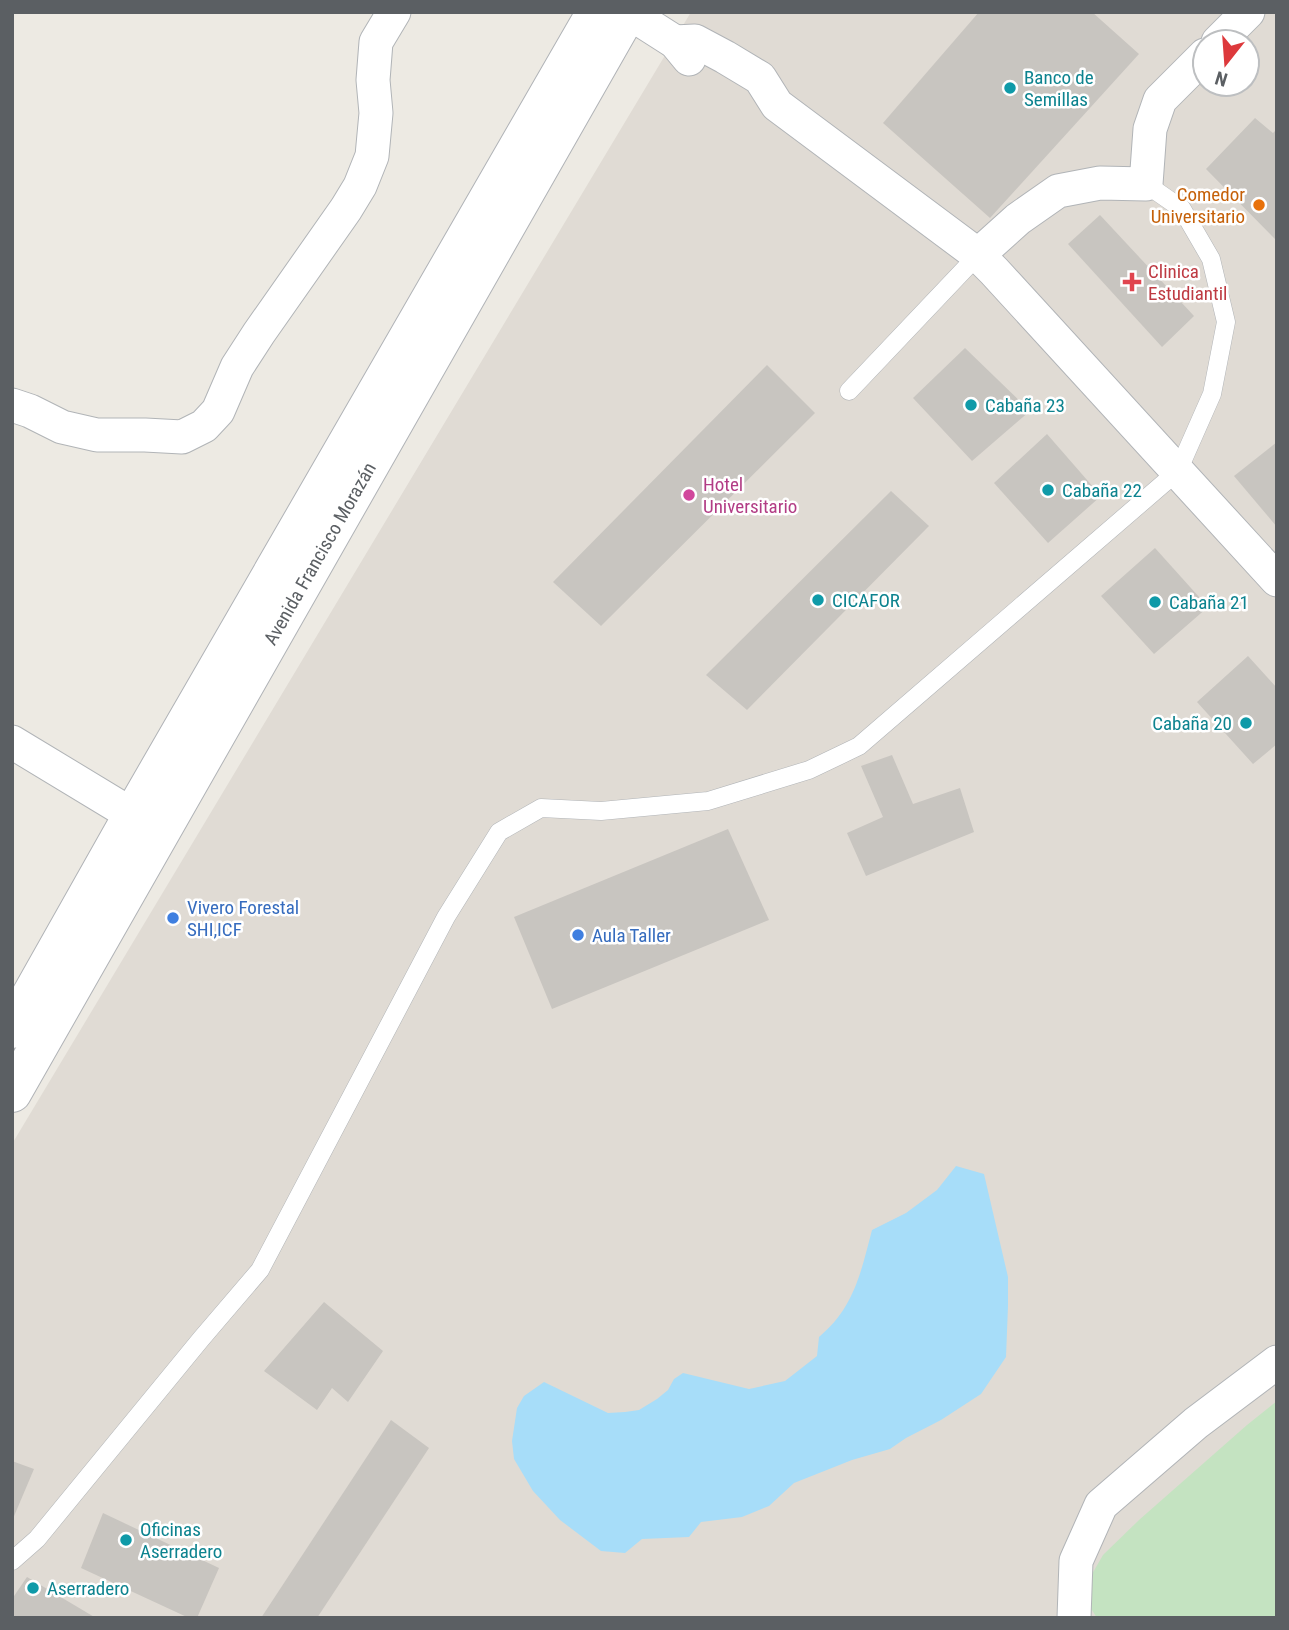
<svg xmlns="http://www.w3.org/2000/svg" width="1289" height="1630" viewBox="0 0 1289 1630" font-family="'Roboto Condensed',sans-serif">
  <rect width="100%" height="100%" fill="#edeae3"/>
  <path fill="#e0dbd4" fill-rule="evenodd" d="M691 12H1277V1618H12V1144ZM1205 42H1247V84H1205Z"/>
  <polygon fill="#c4e3c1" points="1277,1401 1277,1618 1097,1618 1090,1607 1088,1581 1103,1555 1139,1520 1247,1425"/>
  <path fill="#a7ddf9" d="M956 1166 984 1174 1008 1277V1306L1006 1357 981 1394 941 1420 906 1438 890 1449 852 1460 794 1483 769 1506 742 1517 701 1522 689 1537 642 1539 625 1553 601 1551 560 1520 533 1491 514 1459 512 1441 517 1408 524 1396 544 1382 608 1413 625 1412 639 1410 657 1399 668 1390 674 1379 683 1373 749 1389 785 1381 817 1356 819 1337C854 1308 861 1272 872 1230L906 1213 937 1190Z"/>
  <g fill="#c8c5c0">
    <polygon points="979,12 1092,12 1139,54 990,218 883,123"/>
    <polygon points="1255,118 1273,133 1277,129 1277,241 1206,169"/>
    <polygon points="1100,215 1194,316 1162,347 1068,244"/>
    <polygon points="965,348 1030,411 972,461 913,398"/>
    <polygon points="767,365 815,413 601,626 553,582"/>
    <polygon points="1047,434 1101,496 1048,543 994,483"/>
    <polygon points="1277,442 1277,527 1234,476"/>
    <polygon points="891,491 929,526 747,710 706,675"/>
    <polygon points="1155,548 1208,607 1154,654 1101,596"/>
    <polygon points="1248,656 1277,688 1277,744 1253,764 1197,702"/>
    <polygon points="892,755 913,804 960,788 974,832 866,876 847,833 883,817 861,766"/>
    <polygon points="728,829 769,920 552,1009 514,917"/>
    <polygon points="324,1302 383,1351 348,1402 332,1388 317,1410 264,1371"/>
    <polygon points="391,1420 429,1448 317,1618 261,1618"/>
    <polygon points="12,1461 34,1469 12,1521"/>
    <polygon points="103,1513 219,1568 197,1618 189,1618 81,1568"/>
    <polygon points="27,1577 96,1618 12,1618 12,1599"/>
  </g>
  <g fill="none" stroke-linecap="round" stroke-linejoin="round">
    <defs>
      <g id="lane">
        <polyline points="849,391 978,255"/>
        <polyline points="12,1561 37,1539 201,1339 260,1270 446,917 499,832 541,808 601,811 708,801 809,770 859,746 1178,471 1212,394 1226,322 1211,259 1182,209 1146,184"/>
      </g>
      <g id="street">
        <polyline points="628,12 675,42 689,59"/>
        <polyline points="675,42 695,41 725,57 760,78 777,105 978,255 994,271 1277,580"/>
        <polyline points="1218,42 1248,12"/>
        <polyline points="978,255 1018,219 1058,191 1100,183 1146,184 1150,129 1160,100 1205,55"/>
        <polyline points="12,405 30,411 62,427 97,435 145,435 182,437 204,426 218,411 237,367 259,333 346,209 360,186 372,156 376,113 373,80 376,42 394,12"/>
        <polyline points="12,742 154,828"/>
        <polyline points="1074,1618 1076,1561 1101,1505 1196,1423 1277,1362"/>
      </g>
      <g id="secondary">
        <polyline points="12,1029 132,816 596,12"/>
        <path id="s1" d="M12 1093 628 12"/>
      </g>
    </defs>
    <use href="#lane" stroke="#b1b4b7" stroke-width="19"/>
    <use href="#street" stroke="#b1b4b7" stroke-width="35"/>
    <use href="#secondary" stroke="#b0b3b7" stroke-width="40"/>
    <use href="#lane" stroke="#fff" stroke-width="18"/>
    <use href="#street" stroke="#fff" stroke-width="33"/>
    <use href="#secondary" stroke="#fff" stroke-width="38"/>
  </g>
  <g fill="#0f9aa8" stroke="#fff" stroke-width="2.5">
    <circle cx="1010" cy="88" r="7"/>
    <circle cx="971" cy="405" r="7"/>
    <circle cx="1048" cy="490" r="7"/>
    <circle cx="818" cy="600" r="7"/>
    <circle cx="1155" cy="602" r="7"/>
    <circle cx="1246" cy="723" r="7"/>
    <circle cx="126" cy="1540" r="7"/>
    <circle cx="33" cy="1588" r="7"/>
  </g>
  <circle fill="#e8710a" stroke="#fff" stroke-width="2.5" cx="1259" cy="205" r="7"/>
  <path fill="#e0444e" stroke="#fff" stroke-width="2.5" d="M1128.5 271.5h7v7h7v7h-7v7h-7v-7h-7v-7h7z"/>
  <circle fill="#d1479c" stroke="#fff" stroke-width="2.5" cx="689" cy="495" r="7"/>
  <g fill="#3f7fe0" stroke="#fff" stroke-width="2.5">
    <circle cx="173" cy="918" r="7"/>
    <circle cx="578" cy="935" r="7"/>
  </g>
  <g text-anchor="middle" stroke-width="5" stroke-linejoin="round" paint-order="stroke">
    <g font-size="19" fill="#0d838f" stroke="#fff" text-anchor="start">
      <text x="1024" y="84">Banco de<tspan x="1024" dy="22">Semillas</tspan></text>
      <text x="985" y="412">Cabaña 23</text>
      <text x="1062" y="497">Cabaña 22</text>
      <text x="832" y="607">CICAFOR</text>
      <text x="1169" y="609">Cabaña 21</text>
      <text x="1232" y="730" text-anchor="end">Cabaña 20</text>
      <text x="140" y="1536">Oficinas<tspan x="140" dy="22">Aserradero</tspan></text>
      <text x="47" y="1595">Aserradero</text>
    </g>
    <g font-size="19" fill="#c56008" stroke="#fff" text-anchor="end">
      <text x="1245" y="201">Comedor<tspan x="1245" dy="22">Universitario</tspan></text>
    </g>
    <g font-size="19" fill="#be3a42" stroke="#fff" text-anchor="start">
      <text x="1148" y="278">Clinica<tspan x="1148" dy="22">Estudiantil</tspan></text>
    </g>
    <g font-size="19" fill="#b23c85" stroke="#fff" text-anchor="start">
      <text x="703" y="491">Hotel<tspan x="703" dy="22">Universitario</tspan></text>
    </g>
    <g font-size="19" fill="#5b5f63" stroke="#fff">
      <text dy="7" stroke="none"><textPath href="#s1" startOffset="621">Avenida Francisco Morazán</textPath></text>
    </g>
    <g font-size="19" fill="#366cbe" stroke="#fff" text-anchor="start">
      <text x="187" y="914">Vivero Forestal<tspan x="187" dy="22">SHI,ICF</tspan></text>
      <text x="592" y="942">Aula Taller</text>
    </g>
  </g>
  <rect width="1289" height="1630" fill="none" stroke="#5b5f63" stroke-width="28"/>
  <g transform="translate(1226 63) rotate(197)"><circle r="33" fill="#ffffff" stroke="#bdbfc1" stroke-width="2"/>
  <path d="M0-5L12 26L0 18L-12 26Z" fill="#dd393c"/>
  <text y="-10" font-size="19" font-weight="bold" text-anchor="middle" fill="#5b5f63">N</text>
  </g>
</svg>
